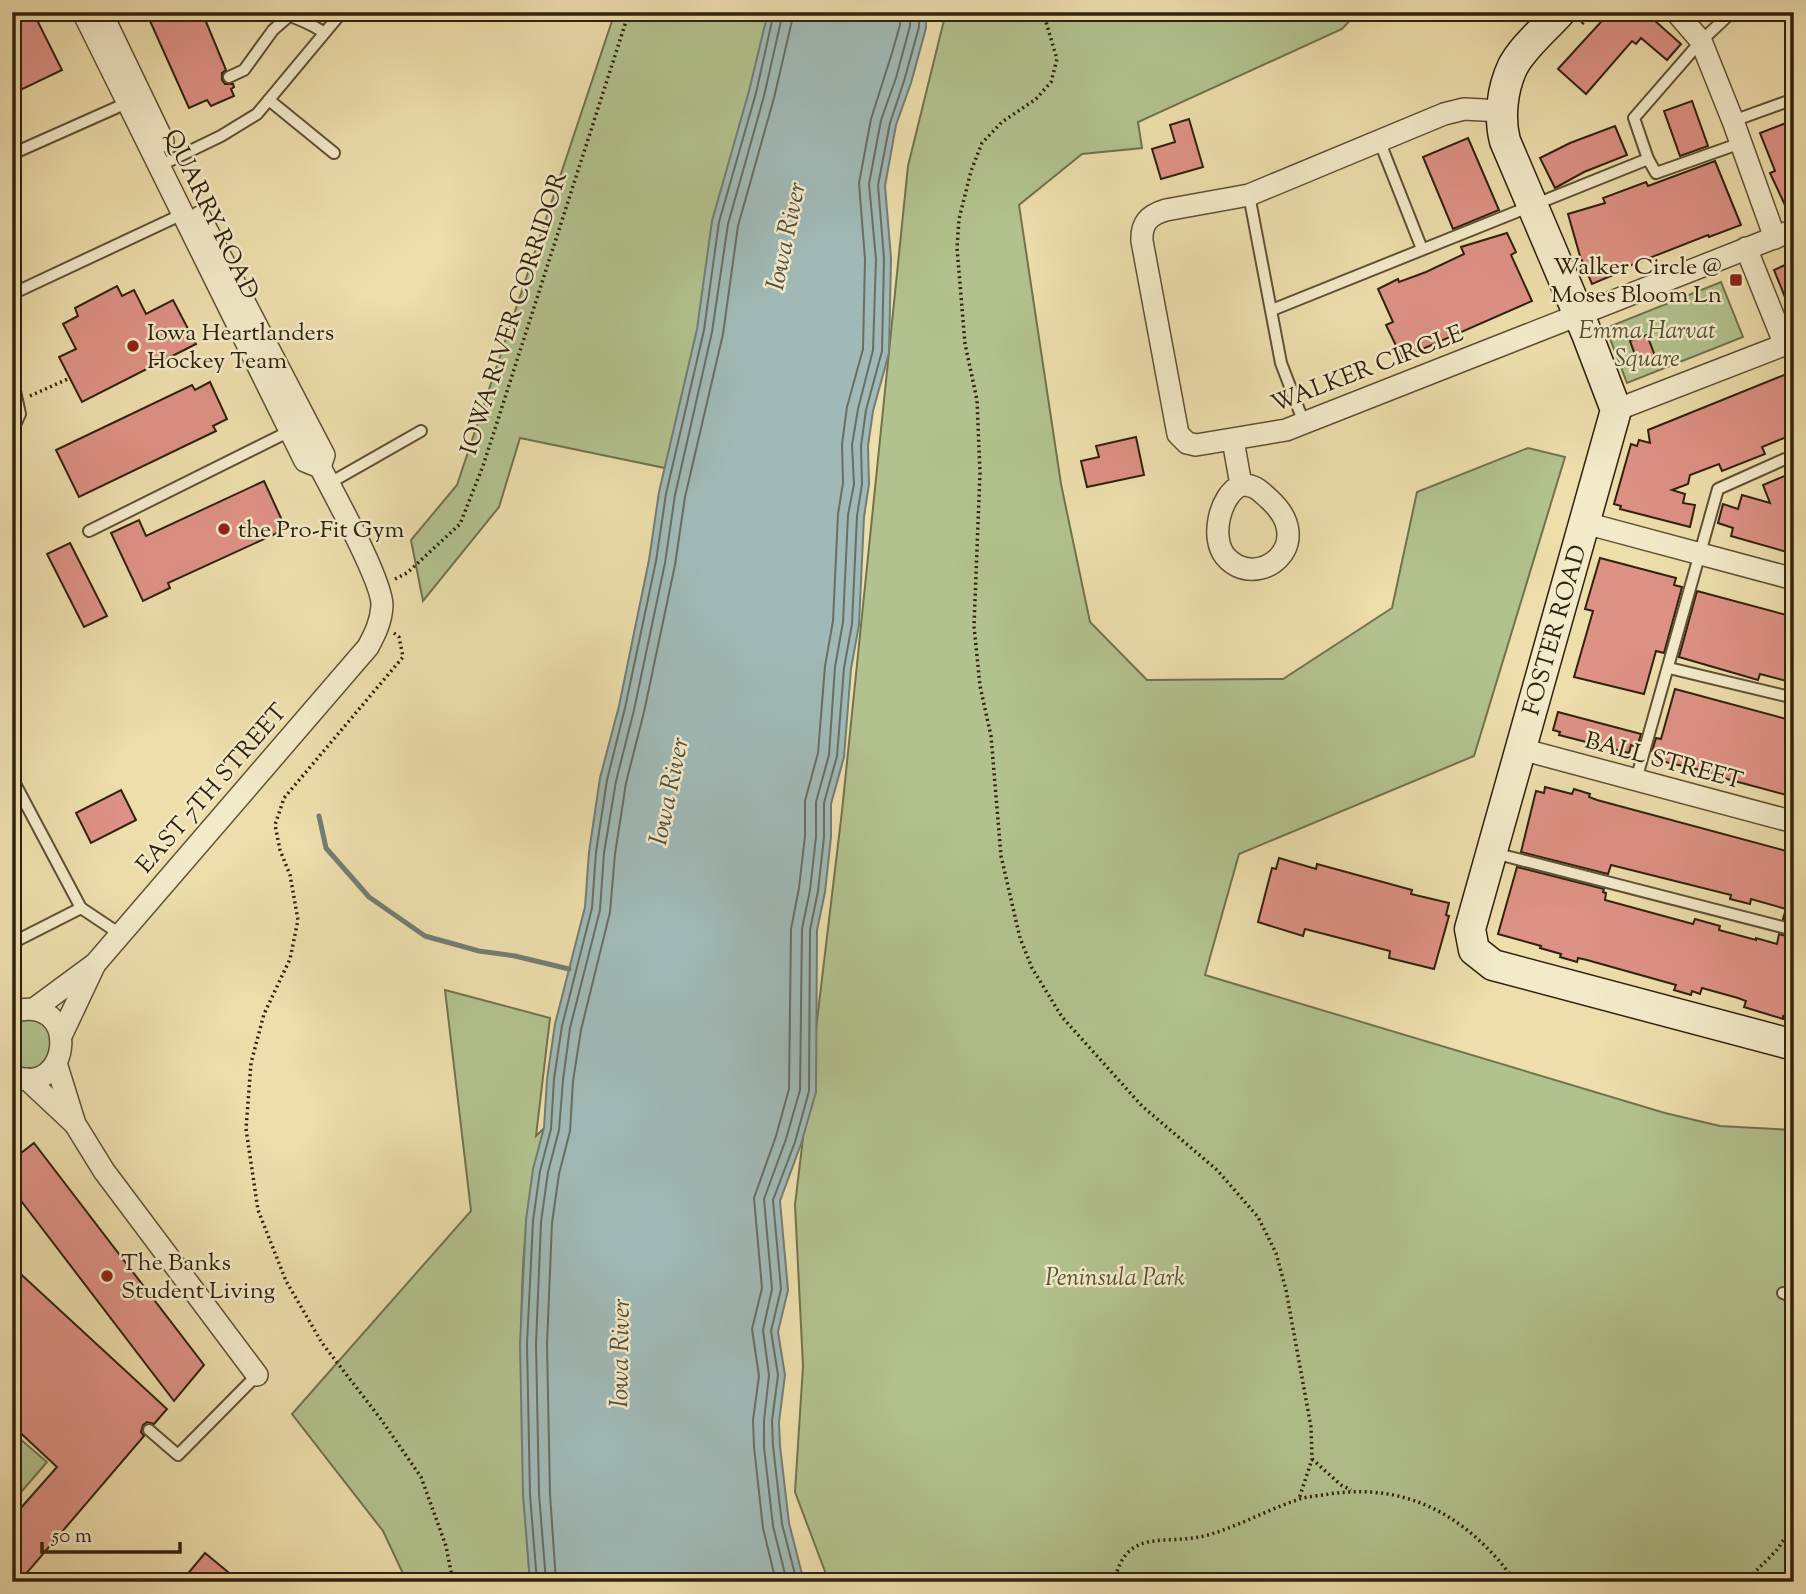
<svg xmlns="http://www.w3.org/2000/svg" width="1806" height="1594" viewBox="0 0 1806 1594" font-family="'Sorts Mill Goudy',serif">
  <rect width="100%" height="100%" fill="#eddeac"/>
  <filter id="stains"><feTurbulence type="fractalNoise" baseFrequency=".00286" numOctaves="4"/><feColorMatrix values="0 0 0 0 .2 0 0 0 0 .09 0 0 0 0 .02 0 0 0 .5 -.17"/></filter>
  <radialGradient id="worn" r=".72"><stop offset=".6" stop-color="#630" stop-opacity="0"/><stop offset="1" stop-color="#630" stop-opacity=".3"/></radialGradient>
  <g fill="#b2c28e" stroke="#71724e" stroke-width="2">
    <polygon points="615,12 786,12 665,468 520,438 499,507 423,601 411,540 457,485"/>
    <polygon points="946,12 1358,12 1342,29 1138,122 1142,148 1082,154 1019,205 1061,484 1090,622 1147,680 1283,679 1392,608 1417,492 1528,448 1565,457 1474,756 1239,854 1205,975 1665,1113 1720,1126 1794,1130 1794,1582 829,1582 795,1492 803,1366 795,1205 842,811 908,166"/>
    <polygon points="1721,282 1743,337 1627,383 1606,328"/>
    <path d="M445 990 550 1018 536 1136 544 1128C521 1214 520 1301 522 1389 523 1454 525 1517 530 1582H407L383 1531 292 1414 471 1211Z"/>
    <path d="M28 1018C33 1020 40 1022 44 1025 61 1038 49 1069 29 1071 25 1071 17 1068 12 1067V1022Z"/>
    <polygon points="12,1432 47,1462 22,1491 12,1483"/>
  </g>
  <polygon fill="#a0b9b6" stroke="#737d73" stroke-width="2" points="768,12 926,12 926,28 911,83 896,125 885,186 891,258 889,353 873,411 868,446 869,484 864,517 859,625 851,669 844,757 831,804 831,837 825,892 817,930 816,1092 801,1144 780,1201 788,1290 778,1332 785,1375 779,1422 780,1446 789,1523 804,1582 530,1582 523,1495 520,1344 526,1220 533,1169 544,1128 547,1079 555,1024 585,907 589,852 600,778 619,706 649,560 659,492 697,329 712,221 749,91"/>
  <g fill="none" stroke-linecap="round" stroke-linejoin="round">
    <g stroke="#686e62" stroke-width="2">
      <polyline points="537,1582 530,1495 527,1344 533,1221 540,1171 551,1129 554,1079 562,1026 592,908 596,852 607,780 625,708 656,561 666,494 704,330 719,222 756,93 774,12"/>
      <polyline points="546,1582 539,1494 536,1344 541,1222 548,1172 559,1130 563,1080 570,1028 600,910 604,853 616,781 634,710 665,563 675,495 712,332 728,224 764,96 783,12"/>
      <polyline points="556,1582 550,1494 547,1344 552,1223 559,1174 570,1131 573,1081 581,1030 610,912 615,854 626,783 644,712 675,565 685,497 723,334 738,226 774,98 794,12"/>
      <polyline points="776,1582 763,1528 754,1447 753,1420 759,1376 752,1329 762,1288 754,1198 776,1136 789,1089 791,929 799,888 805,836 805,801 818,753 825,666 833,621 838,514 843,483 842,444 847,407 863,349 865,259 859,183 871,119 892,53 900,25 900,12"/>
      <polyline points="787,1582 773,1526 764,1447 764,1421 769,1375 763,1330 772,1289 764,1199 786,1139 800,1090 802,929 810,890 816,837 816,802 829,755 835,667 843,622 848,515 854,484 852,445 858,409 873,350 876,259 869,184 881,120 896,78 910,26 910,12"/>
      <polyline points="797,1582 782,1524 773,1446 772,1421 778,1375 771,1331 781,1289 773,1200 795,1142 809,1091 810,930 818,891 824,837 824,803 837,756 844,668 852,624 857,516 862,484 861,446 866,410 882,351 884,258 878,185 890,123 904,81 919,27 919,12"/>
    </g>
    <polyline stroke="#737d73" stroke-width="5" points="319,816 326,848 369,897 425,936 479,951 515,956 569,969"/>
  </g>
  <g fill="#de9185" stroke="#30220e" stroke-width="2">
    <polygon points="12,12 33,12 62,70 12,94"/>
    <polygon points="146,12 202,12 226,70 222,73 222,80 225,84 233,84 234,87 231,89 234,96 211,106 207,100 189,108"/>
    <polygon points="1610,12 1645,12 1681,44 1667,60 1641,38 1636,44 1632,41 1586,94 1558,69"/>
    <polygon points="1692,101 1708,146 1680,156 1664,111"/>
    <polygon points="1189,119 1203,167 1161,179 1152,149 1175,142 1170,125"/>
    <polygon points="1794,120 1794,217 1791,218 1770,173 1775,171 1760,133"/>
    <polygon points="1615,126 1627,155 1584,172 1555,188 1540,158 1570,143"/>
    <polygon points="1468,138 1499,210 1453,229 1423,157"/>
    <polygon points="1715,161 1741,225 1709,237 1708,235 1624,268 1625,270 1592,284 1580,256 1568,214 1605,203 1603,198 1646,182 1648,186"/>
    <polygon points="1507,233 1516,252 1511,255 1532,301 1402,358 1386,325 1393,322 1378,289 1398,279 1399,282 1426,272 1464,254 1461,247"/>
    <polygon points="1794,261 1794,316 1793,317 1774,270"/>
    <polygon points="117,286 122,296 134,290 146,314 173,300 196,344 82,402 59,357 76,349 63,324 78,316 75,308"/>
    <polygon points="1647,335 1655,356 1638,363 1630,341"/>
    <polygon points="1794,371 1794,434 1762,447 1765,454 1722,471 1719,464 1690,475 1688,484 1672,490 1685,494 1683,503 1695,505 1690,527 1620,509 1621,506 1614,504 1631,444 1637,446 1639,440 1650,443 1648,430"/>
    <polygon points="210,382 227,419 213,426 216,431 79,497 56,450 192,385 195,390"/>
    <polygon points="1136,437 1144,475 1087,487 1081,461 1099,457 1096,446"/>
    <polygon points="1794,472 1794,554 1731,536 1733,528 1718,523 1723,504 1738,509 1742,495 1770,503 1763,485"/>
    <polygon points="264,481 286,529 168,583 170,588 143,601 111,533 139,520 146,536"/>
    <polygon points="70,543 107,616 84,627 47,554"/>
    <polygon points="1600,558 1676,578 1674,585 1682,587 1664,653 1656,651 1644,694 1574,677 1593,611 1585,609"/>
    <polygon points="1697,591 1794,617 1794,683 1760,674 1758,680 1679,657"/>
    <polygon points="1675,689 1794,721 1794,797 1716,776 1717,774 1657,760 1659,753 1652,751 1656,738 1661,739"/>
    <polygon points="1558,712 1641,734 1637,747 1631,745 1629,753 1559,735 1560,732 1553,730"/>
    <polygon points="1545,787 1572,794 1574,789 1590,794 1589,797 1597,800 1794,853 1794,922 1783,919 1786,909 1751,899 1750,904 1730,899 1731,895 1611,865 1608,874 1521,852 1536,791 1544,793"/>
    <polygon points="121,790 136,820 91,843 76,813"/>
    <polygon points="1279,858 1316,869 1317,864 1339,870 1412,890 1411,894 1449,903 1446,915 1449,916 1434,969 1389,958 1390,951 1305,929 1303,936 1258,922 1272,868 1276,869"/>
    <polygon points="1517,867 1604,889 1603,892 1606,893 1605,900 1693,924 1695,919 1720,926 1719,930 1756,940 1756,938 1777,944 1779,934 1794,938 1794,1019 1783,1016 1783,1019 1744,1007 1746,1001 1738,998 1702,988 1700,994 1692,991 1691,995 1674,990 1676,985 1587,960 1578,958 1577,962 1560,957 1561,954 1540,948 1541,946 1498,934"/>
    <polygon points="34,1143 204,1365 174,1401 12,1189 12,1160"/>
    <polygon points="12,1266 167,1409 154,1424 147,1422 143,1425 141,1432 144,1436 19,1582 12,1582 12,1518 57,1467 12,1425"/>
    <polygon points="205,1553 240,1582 181,1582"/>
  </g>
  <g fill="none" stroke-linecap="round" stroke-linejoin="round">
    <defs>
      <g id="lane">
        <path d="M282 12C296 19 314 24 324 33"/>
        <polyline points="229,77 244,70 273,30 289,16"/>
        <polyline points="269,100 334,153"/>
        <polyline points="1733,121 1794,99"/>
        <polyline points="1379,140 1422,249"/>
        <polyline points="12,154 129,102"/>
        <polyline points="1648,159 1656,173 1741,143"/>
        <polyline points="159,166 221,136 257,114 342,12"/>
        <polyline points="1249,195 1281,363 1304,423"/>
        <polyline points="12,294 187,212"/>
        <polyline points="1272,310 1648,159 1634,118 1701,41 1732,12"/>
        <polyline points="12,377 20,414 12,431"/>
        <polyline points="328,484 421,431"/>
        <polyline points="89,531 290,431"/>
        <polyline points="1669,668 1794,698"/>
        <polyline points="12,778 81,908"/>
        <polyline points="1636,780 1718,489 1785,459 1794,461"/>
        <polyline points="1494,853 1794,930"/>
        <polyline points="12,943 81,908 120,934"/>
        <polyline points="1783,1293 1794,1298"/>
        <polyline points="149,1430 178,1455 257,1375"/>
      </g>
      <g id="street">
        <polyline points="101,12 163,141"/>
        <polyline points="1676,12 1701,41 1733,121 1775,238"/>
        <path d="M1501 111 1464 109 1444 114 1249 195 1166 210C1149 215 1141 223 1142 241L1178 434 1187 443 1196 445 1286 430 1794 230"/>
        <polyline points="200,217 324,455 320,467"/>
        <polyline points="1746,248 1785,345"/>
        <polyline points="1616,410 1794,341"/>
        <path d="M1233 440 1241 485C1254 484 1260 491 1269 499 1320 545 1256 593 1225 556 1210 537 1220 495 1241 485"/>
        <polyline points="1585,523 1794,579"/>
        <polyline points="1521,749 1794,822"/>
        <path d="M34 1009 95 964 368 647C375 634 381 622 382 606 383 582 334 494 320 467L305 461 83 12"/>
        <path d="M12 1012C82 991 72 1100 12 1076"/>
        <polyline points="61,1036 94,966"/>
        <polyline points="56,1063 75,1124 104,1171 257,1375"/>
        <polyline points="27,1079 74,1123"/>
      </g>
      <path id="secondary" d="M1560 12C1545 29 1524 46 1513 66 1502 89 1499 118 1505 141L1587 334 1616 410 1470 929 1474 950 1493 965 1794 1045"/>
    </defs>
    <use href="#lane" stroke="#5f5136" stroke-width="14"/>
    <use href="#street" stroke="#5f5136" stroke-width="24"/>
    <use href="#secondary" stroke="#30220e" stroke-width="33"/>
    <g stroke="#30220e" stroke-width="3.5" stroke-dasharray="2 3.5" stroke-linecap="butt">
      <polyline points="1043,12 1057,59 1051,82 1036,99 1002,122 982,143 971,171 959,219 957,248 965,344 977,400 980,473 974,626 980,686 991,736 1001,856 1020,938 1032,968 1062,1017 1142,1106 1217,1170 1258,1217 1276,1253 1286,1290 1311,1427 1312,1459 1299,1499"/>
      <polyline points="628,17 656,12"/>
      <polyline points="1582,24 1592,12"/>
      <polyline points="30,396 70,378"/>
      <polyline points="395,579 407,573 460,524 483,466 629,12"/>
      <polyline points="394,633 399,637 403,657 284,798 275,825 280,850 290,875 298,920 290,959 264,1014 251,1063 246,1129 258,1210 286,1281 322,1343 380,1418 421,1477 446,1546 453,1582"/>
      <polyline points="1312,1459 1341,1485 1351,1490"/>
      <path d="M1114 1582C1127 1525 1165 1547 1208 1535 1239 1526 1267 1510 1297 1500 1307 1496 1319 1496 1329 1494 1410 1482 1469 1518 1516 1582"/>
      <polyline points="1745,1582 1776,1551 1794,1525"/>
    </g>
    <use href="#lane" stroke="#f3eac9" stroke-width="10"/>
    <use href="#street" stroke="#f3eac9" stroke-width="21"/>
    <use href="#secondary" stroke="#f3eac9" stroke-width="30"/>
  </g>
  <g fill="#8f2418" stroke="#f3eac9" stroke-width="2.5">
    <rect x="1729" y="273" width="14" height="14" rx="3.5"/>
    <circle cx="133" cy="346" r="7"/>
    <circle cx="224" cy="529" r="7"/>
    <circle cx="107" cy="1276" r="7"/>
  </g>
  <g text-anchor="middle" stroke-width="5" stroke-linejoin="round" paint-order="stroke">
    <g font-size="24" fill="#30220e" stroke="#f3eac9">
      <text transform="translate(212 214) rotate(64)" y="8">QUARRY ROAD</text>
      <text transform="translate(513 313) rotate(-72)" y="8">IOWA RIVER CORRIDOR</text>
      <text transform="translate(1367 368) rotate(-21)" y="8">WALKER CIRCLE</text>
      <text transform="translate(1554 630) rotate(-74)" y="8">FOSTER ROAD</text>
      <text transform="translate(1664 760) rotate(15)" y="8">BALL STREET</text>
      <text transform="translate(211 788) rotate(-49)" y="8">EAST 7TH STREET</text>
    </g>
    <g font-size="24" fill="#30220e" stroke="#f3eac9" text-anchor="start">
      <text x="1722" y="274" text-anchor="end">Walker Circle @<tspan x="1722" dy="28">Moses Bloom Ln</tspan></text>
      <text x="147" y="340">Iowa Heartlanders<tspan x="147" dy="28">Hockey Team</tspan></text>
      <text x="238" y="537">the Pro-Fit Gym</text>
      <text x="121" y="1270">The Banks<tspan x="121" dy="28">Student Living</tspan></text>
    </g>
    <g font-size="24" font-style="italic" fill="#575234" stroke="#f3eac9">
      <text x="1647" y="338">Emma Harvat<tspan x="1647" dy="28">Square</tspan></text>
      <text x="1115" y="1285">Peninsula Park</text>
    </g>
    <g font-size="26" font-style="italic" fill="#524f40" stroke="#f3eac9">
      <text transform="translate(785 236) rotate(-78)" y="9">Iowa River</text>
      <text transform="translate(668 791) rotate(-78)" y="9">Iowa River</text>
      <text transform="translate(619 1353) rotate(-89)" y="9">Iowa River</text>
    </g>
  </g>
  <rect width="1806" height="1594" fill="none" stroke="#eddeac" stroke-width="42"/>
  <rect x="14" y="14" width="1778" height="1566" fill="none" stroke="#30220e" stroke-width="3.5"/>
  <rect x="21" y="21" width="1764" height="1552" fill="none" stroke="#30220e" stroke-width="2"/>
  <path d="M42 1542v10h138v-10" fill="none" stroke="#30220e" stroke-width="3.5"/>
  <text x="52" y="1542" font-size="21" fill="#30220e" stroke="#f3eac9" stroke-width="5" paint-order="stroke">50 m</text>
  <rect width="100%" height="100%" filter="url(#stains)"/>
  <rect width="100%" height="100%" fill="url(#worn)"/>
</svg>
